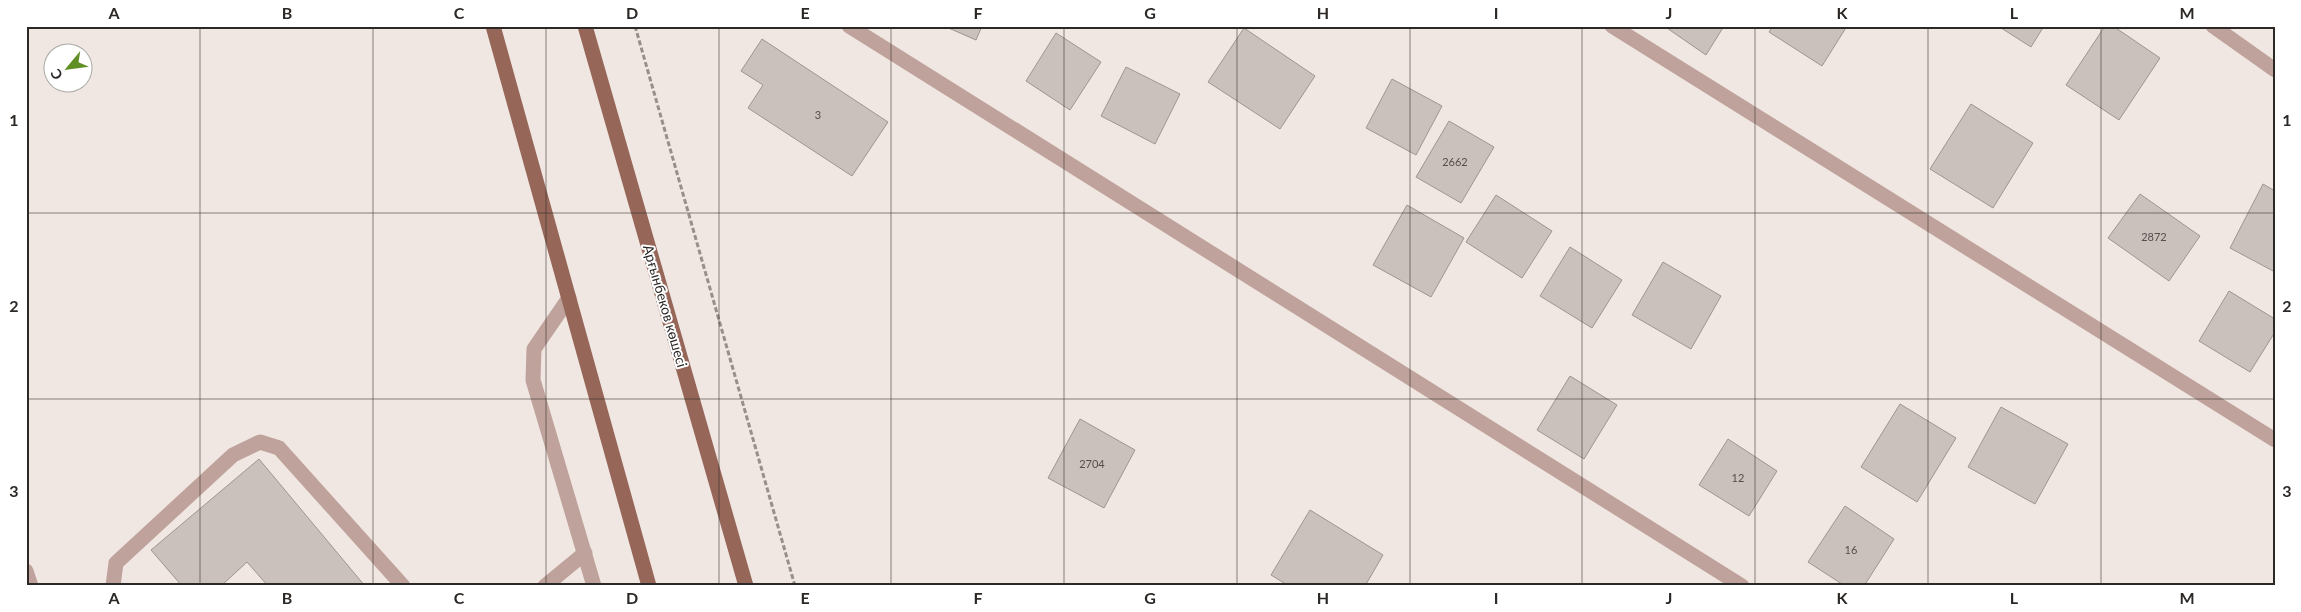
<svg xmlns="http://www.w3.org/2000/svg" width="2301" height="612" viewBox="0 0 2301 612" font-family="Lato,sans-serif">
  <rect width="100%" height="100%" fill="#f1e7e2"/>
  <g fill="#cbc1bc" stroke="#9e9590">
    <polygon points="944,26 982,26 976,40"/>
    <polygon points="1664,26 1724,26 1706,55"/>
    <polygon points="1773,26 1847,26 1822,66 1769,32"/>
    <polygon points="1998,26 2044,26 2031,47"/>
    <polygon points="2105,26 2113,26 2160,58 2119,120 2066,85"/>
    <polygon points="1244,28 1315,76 1280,129 1208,82"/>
    <polygon points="1056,33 1101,62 1070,110 1026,81"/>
    <polygon points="762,39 888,122 852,176 748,108 763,85 741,71"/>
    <polygon points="1126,67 1180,94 1155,144 1101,116"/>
    <polygon points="1392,79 1442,106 1416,155 1366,128"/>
    <polygon points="1971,104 2033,143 1993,208 1930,169"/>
    <polygon points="1449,121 1494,147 1461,203 1416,177"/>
    <polygon points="2263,184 2275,191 2275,272 2230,248"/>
    <polygon points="2140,194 2200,236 2169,281 2108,238"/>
    <polygon points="1496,195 1552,231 1522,278 1466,242"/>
    <polygon points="1407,205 1464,238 1431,297 1373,265"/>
    <polygon points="1570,247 1622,280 1592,328 1540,296"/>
    <polygon points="1663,262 1721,296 1691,349 1632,315"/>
    <polygon points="2229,291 2275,319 2275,332 2250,372 2199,341"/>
    <polygon points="1570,376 1617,405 1584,459 1537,430"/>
    <polygon points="1900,404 1956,438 1917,502 1861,467"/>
    <polygon points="2001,407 2068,444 2035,504 1968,467"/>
    <polygon points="1080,419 1135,450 1104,508 1048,478"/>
    <polygon points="1728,439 1777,471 1749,516 1699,485"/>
    <polygon points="259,459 365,586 268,586 247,562 221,586 182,586 151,550"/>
    <polygon points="1845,506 1894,539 1864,586 1845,586 1808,562"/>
    <polygon points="1310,510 1383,555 1365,586 1289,586 1271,575"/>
  </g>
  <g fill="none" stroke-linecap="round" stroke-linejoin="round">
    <polyline stroke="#968f8b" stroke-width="3" stroke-dasharray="5 2.5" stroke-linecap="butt" points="635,26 795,586"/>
    <g stroke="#bea29b" stroke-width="15">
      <polyline points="569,298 534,349 533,380 594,586"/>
      <polyline points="26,571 31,586"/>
      <polyline points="113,586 116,563 233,455 260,442 279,448 403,586"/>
      <polyline points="545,586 585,553"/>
    </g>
    <g stroke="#bea29b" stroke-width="15">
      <polyline points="849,26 1742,586"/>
      <polyline points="1612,26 2275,440"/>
      <polyline points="2213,26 2275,70"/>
    </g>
    <g stroke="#966659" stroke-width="15">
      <polyline points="493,26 649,586"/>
      <polyline points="585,26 746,586"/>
    </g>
  </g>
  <path fill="none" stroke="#2c2826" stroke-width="1" stroke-opacity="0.55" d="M200 26V586M373 26V586M546 26V586M719 26V586M891 26V586M1064 26V586M1237 26V586M1410 26V586M1582 26V586M1755 26V586M1928 26V586M2101 26V586M26 213H2275M26 399H2275"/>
  <g text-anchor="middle" stroke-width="4" stroke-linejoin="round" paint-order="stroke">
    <g font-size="11" fill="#544e4c">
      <text x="818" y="119">3</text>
      <text x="1455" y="166">2662</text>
      <text x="2154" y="241">2872</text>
      <text x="1092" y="468">2704</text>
      <text x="1738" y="482">12</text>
      <text x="1851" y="554">16</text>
    </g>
    <g font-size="14" fill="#2c2826" stroke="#fff">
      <text transform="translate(665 306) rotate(74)" y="5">Арғынбеков көшесі</text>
    </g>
  </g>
  <rect width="2301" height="612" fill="none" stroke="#ffffff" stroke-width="55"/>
  <g transform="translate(68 68) rotate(241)"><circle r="24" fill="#ffffff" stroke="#aba9a8"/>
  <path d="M0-4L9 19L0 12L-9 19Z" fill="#609025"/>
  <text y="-8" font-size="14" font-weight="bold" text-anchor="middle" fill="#2c2826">С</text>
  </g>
  <rect x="28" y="28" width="2246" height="556" fill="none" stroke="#2c2826" stroke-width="2"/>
  <g font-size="16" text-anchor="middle" font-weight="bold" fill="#2c2826">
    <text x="114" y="19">A</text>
    <text x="287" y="19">B</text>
    <text x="459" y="19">C</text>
    <text x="632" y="19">D</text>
    <text x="805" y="19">E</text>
    <text x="978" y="19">F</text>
    <text x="1150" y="19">G</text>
    <text x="1323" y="19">H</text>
    <text x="1496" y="19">I</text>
    <text x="1669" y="19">J</text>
    <text x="1842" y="19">K</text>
    <text x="2014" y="19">L</text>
    <text x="2187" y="19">M</text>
    <text x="14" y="126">1</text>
    <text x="2287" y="126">1</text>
    <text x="14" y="312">2</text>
    <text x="2287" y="312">2</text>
    <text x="14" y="497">3</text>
    <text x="2287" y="497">3</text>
    <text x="114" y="604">A</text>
    <text x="287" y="604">B</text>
    <text x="459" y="604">C</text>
    <text x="632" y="604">D</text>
    <text x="805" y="604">E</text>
    <text x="978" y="604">F</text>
    <text x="1150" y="604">G</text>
    <text x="1323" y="604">H</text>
    <text x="1496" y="604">I</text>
    <text x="1669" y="604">J</text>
    <text x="1842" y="604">K</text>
    <text x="2014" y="604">L</text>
    <text x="2187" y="604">M</text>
  </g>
</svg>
